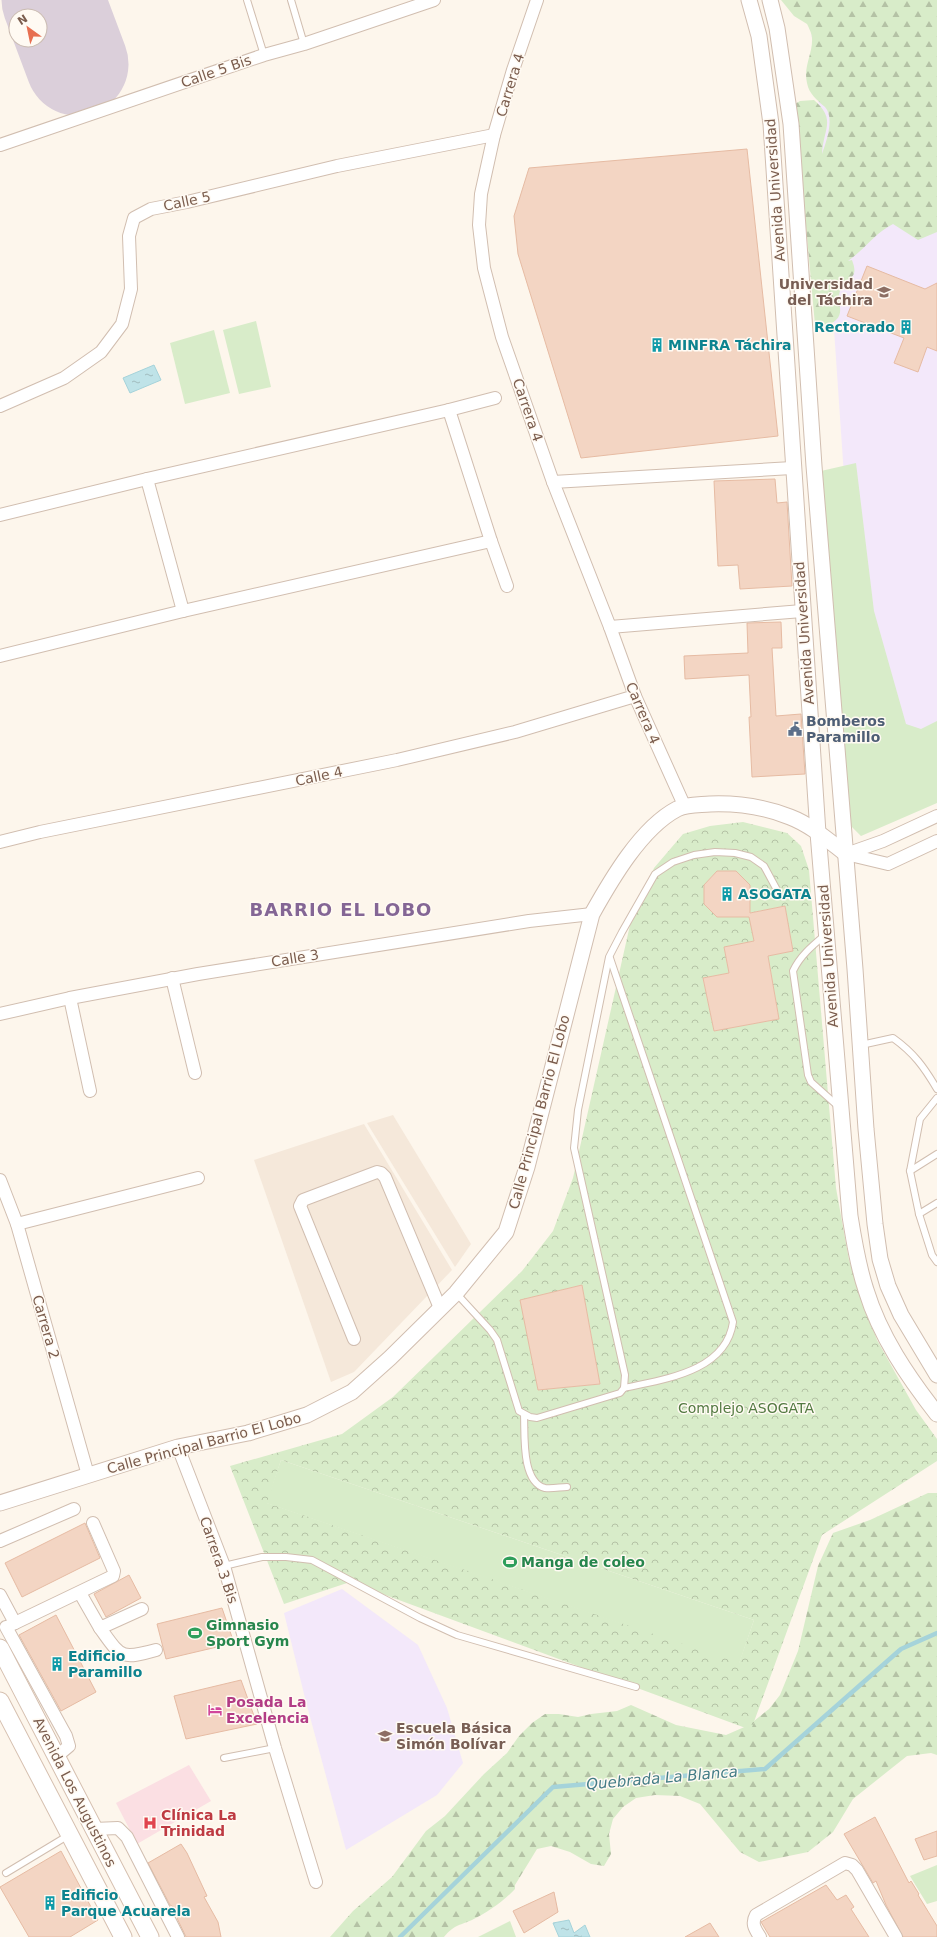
<svg xmlns="http://www.w3.org/2000/svg" width="937" height="1937" viewBox="0 0 937 1937" font-family="'DejaVu Sans',sans-serif">
  <defs>
    <pattern id="forest-firs" width="22" height="20" patternUnits="userSpaceOnUse"><rect width="22" height="20" fill="#d8ecc9"/><path d="M5 1l3.5 6h-7zM16 11l3.5 6h-7z" fill="#b4c2a5"/></pattern>
    <pattern id="park-crowns" width="20" height="18" patternUnits="userSpaceOnUse"><rect width="20" height="18" fill="#d8ecc9"/><path d="M2 6a3 3 0 1 1 6 0M12 15a3 3 0 1 1 6 0" fill="none" stroke="#b4c2a5"/></pattern>
    <pattern id="water-ripples" width="26" height="14" patternUnits="userSpaceOnUse"><rect width="26" height="14" fill="#bfe3e8"/><path d="M2 4q2-2 4 0t4 0M15 11q2-2 4 0t4 0" fill="none" stroke="#a0bbbe"/></pattern>
  </defs>
  <rect width="100%" height="100%" fill="#fdf6ec"/>
  <g fill="#f5e8da">
    <polygon points="393,1115 471,1244 455,1267 367,1123"/>
    <polygon points="364,1124 452,1270 354,1372 331,1382 254,1160"/>
  </g>
  <g fill="#f3e8fa">
    <polygon points="937,0 937,801 872,828 844,476 819,109 810,19"/>
    <polygon points="342,1589 418,1645 447,1708 463,1763 437,1795 346,1850 306,1702 284,1613"/>
  </g>
  <polygon fill="#fbdfe3" points="189,1765 211,1801 137,1844 116,1803"/>
  <g fill="#d8ecc9">
    <polygon points="256,321 271,387 239,394 223,330"/>
    <polygon points="214,330 230,393 185,404 170,343"/>
    <polygon points="856,463 874,611 906,724 921,729 937,721 937,803 861,836 851,826 821,471"/>
    <polygon points="281,1460 754,1620 739,1664 266,1503"/>
    <polygon points="937,1865 937,1901 927,1904 910,1876"/>
    <polygon points="510,1921 516,1937 478,1937"/>
  </g>
  <g fill="url(#forest-firs)">
    <path d="M781 0H937V232L918 240 893 224C875 233 865 249 848 261L852 260C860 281 846 276 840 291 836 301 845 312 836 320 831 325 822 325 815 325L795 104 800 101 814 100C837 120 823 129 822 154 826 142 835 118 825 107 817 100 809 94 807 83 803 66 813 54 812 38 812 34 809 28 807 24L794 16Z"/>
    <path d="M928 1493H937V1755L931 1753 907 1756 853 1799 833 1832 808 1852 759 1862 740 1852 700 1804 680 1796 655 1795 636 1798 623 1807 613 1819 609 1834 611 1854 604 1866 591 1864 570 1852 551 1846 537 1849 515 1885V1889C503 1902 488 1912 472 1920 458 1926 454 1925 444 1937H330L353 1911 392 1877 426 1831 445 1816 484 1774 507 1753 519 1736 532 1723 545 1714H559L578 1717 591 1714 617 1711 631 1705 676 1725 726 1735 749 1725 769 1709 780 1695 798 1651 818 1566 833 1533 870 1520Z"/>
  </g>
  <path fill="url(#park-crowns)" fill-rule="evenodd" d="M743 822 787 833 801 846 809 870 836 1188 849 1260 877 1340 916 1410 937 1439V1461L822 1535 751 1730 350 1582 284 1604 230 1466 342 1434 393 1397 522 1271 553 1231 573 1178 630 925 654 868 683 834 710 826ZM717 871H736L750 885V904L736 917H717L704 904V885ZM785 906 793 951 768 956 779 1019 714 1031 703 978 729 973 724 947 754 941 749 913ZM582 1285 600 1384 538 1390 521 1300ZM281 1460 754 1620 739 1663 267 1503Z"/>
  <g fill="url(#water-ripples)" stroke="#a5d3da">
    <polygon points="154,365 161,380 130,393 123,378"/>
    <polygon points="569,1920 574,1933 585,1925 590,1937 559,1937 553,1923"/>
  </g>
  <g fill="none" stroke-linecap="round" stroke-linejoin="round">
    <polyline stroke="#a5d3da" stroke-width="4.5" points="400,1937 553,1787 765,1769 901,1649 937,1633"/>
    <polyline stroke="#dbcfda" stroke-width="103" points="53,0 77,64"/>
  </g>
  <g fill="#f3d5c3" stroke="#e6bba3">
    <polygon points="747,149 778,436 581,458 518,254 514,216 529,168"/>
    <polygon points="867,266 925,289 937,283 937,351 927,347 918,372 894,363 904,338 847,316"/>
    <polygon points="775,479 777,503 787,502 792,586 740,589 738,565 718,566 714,481"/>
    <polygon points="781,622 782,648 772,648 776,716 801,714 805,774 752,777 749,717 751,717 749,675 685,679 684,656 748,653 747,623"/>
    <polygon points="717,871 736,871 750,885 750,913 785,906 793,951 768,956 779,1019 714,1031 703,978 729,973 724,947 754,941 749,917 717,917 704,904 704,885"/>
    <polygon points="582,1285 600,1384 538,1390 520,1300"/>
    <polygon points="85,1523 100,1558 22,1597 5,1563"/>
    <polygon points="129,1575 141,1598 106,1617 94,1594"/>
    <polygon points="222,1608 234,1643 166,1659 157,1624"/>
    <polygon points="56,1615 96,1692 61,1711 19,1635"/>
    <polygon points="241,1680 257,1724 186,1739 174,1696"/>
    <polygon points="875,1817 909,1883 911,1881 919,1894 918,1895 937,1926 937,1937 903,1937 886,1905 876,1881 873,1883 844,1834"/>
    <polygon points="937,1831 937,1856 924,1860 915,1839"/>
    <polygon points="181,1844 187,1853 207,1896 204,1897 218,1922 221,1937 186,1937 177,1918 186,1914 170,1905 148,1863"/>
    <polygon points="61,1851 98,1920 70,1937 29,1937 0,1887"/>
    <polygon points="826,1885 837,1900 846,1895 854,1907 851,1909 869,1937 770,1937 761,1922"/>
    <polygon points="554,1892 558,1912 524,1933 513,1911"/>
    <polygon points="710,1923 719,1937 685,1937"/>
  </g>
  <g fill="none" stroke-linecap="round" stroke-linejoin="round">
    <defs>
      <g id="service">
        <polyline points="247,0 264,55"/>
        <polyline points="291,0 304,44"/>
        <path d="M825 935C812 946 800 956 793 971L808 1075 811 1082 839 1107"/>
        <path d="M610 958 733 1322C726 1372 664 1379 624 1388"/>
        <path d="M861 1045 893 1038C914 1053 924 1067 937 1089"/>
        <polyline points="937,1098 920,1119 910,1171 919,1214 932,1255 937,1262"/>
        <polyline points="910,1171 937,1154"/>
        <polyline points="919,1214 937,1203"/>
        <polyline points="456,1293 490,1330 497,1340 519,1411 530,1417 537,1418 620,1393 624,1388 625,1375 574,1148 578,1110 609,957 622,932 655,874 673,862 694,855 715,852 735,853 751,857 764,866 777,890"/>
        <path d="M524 1415C525 1434 521 1482 545 1488 552 1489 561 1487 567 1487"/>
        <polyline points="224,1566 262,1557 286,1557 312,1560 420,1618 457,1635 636,1687"/>
        <polyline points="224,1758 275,1748"/>
        <polyline points="6,1873 69,1835"/>
      </g>
      <g id="minor">
        <polyline points="537,0 513,70 494,135 481,194 479,225 484,268 502,337 553,482 610,627 635,696 684,805"/>
        <polyline points="0,145 264,55 304,44 434,0"/>
        <polyline points="0,406 64,378 101,352 122,324 131,289 129,236 134,218 151,209 187,202 337,166 494,135"/>
        <polyline points="449,410 491,541 507,586"/>
        <polyline points="147,479 183,611"/>
        <polyline points="553,482 792,468"/>
        <polyline points="0,515 147,479 449,410 495,398"/>
        <polyline points="610,627 802,611"/>
        <polyline points="0,656 183,611 491,541"/>
        <polyline points="0,842 40,832 397,760 515,732 635,696"/>
        <polyline points="846,854 883,841 937,816"/>
        <polyline points="846,854 888,864 937,841"/>
        <polyline points="172,978 195,1073"/>
        <polyline points="70,998 90,1091"/>
        <polyline points="0,1014 70,998 198,974 529,921 592,914"/>
        <polyline points="0,1180 17,1224 88,1475"/>
        <polyline points="17,1224 198,1178"/>
        <polyline points="354,1339 300,1206 303,1200 377,1172 381,1173 385,1177 440,1308"/>
        <polyline points="178,1447 224,1566 275,1748 316,1882"/>
        <polyline points="0,1541 74,1509"/>
        <polyline points="80,1593 100,1628 142,1609"/>
        <polyline points="0,1595 15,1623 9,1626"/>
        <polyline points="15,1623 113,1576 114,1571 93,1523"/>
        <polyline points="6,1627 66,1736 69,1746 57,1756"/>
        <path d="M100 1628C121 1657 120 1660 156 1650"/>
        <polyline points="94,1829 118,1828 127,1837 178,1937"/>
        <path d="M760 1937C755 1929 751 1924 756 1915L845 1863 852 1865 857 1870 896 1937"/>
      </g>
      <g id="tertiary">
        <path d="M749 0 759 36 771 124 818 833 850 1216C854 1241 858 1266 866 1290 880 1336 908 1377 937 1414"/>
        <polyline points="770,0 777,28 791,124 814,466 855,969 866,1129 875,1224 880,1259 888,1286 901,1315 937,1375"/>
        <path d="M0 1503 178 1447 248 1433 307 1415 352 1392 390 1358 456 1293 506 1232 527 1167 592 914C611 880 641 828 677 809 687 804 699 805 710 804 737 803 765 807 790 817 811 825 829 841 846 854"/>
      </g>
      <g id="secondary">
        <polyline points="0,1648 150,1937"/>
        <polyline points="0,1701 123,1937"/>
      </g>
    </defs>
    <use href="#service" stroke="#d1beb0" stroke-width="8"/>
    <use href="#minor" stroke="#d1beb0" stroke-width="14"/>
    <use href="#tertiary" stroke="#d1beb0" stroke-width="17"/>
    <use href="#secondary" stroke="#d6c0b0" stroke-width="19"/>
    <use href="#service" stroke="#fff" stroke-width="6"/>
    <use href="#minor" stroke="#fff" stroke-width="12"/>
    <use href="#tertiary" stroke="#fff" stroke-width="15"/>
    <use href="#secondary" stroke="#fff" stroke-width="17"/>
  </g>
  <defs>
    <symbol id="university-bare" viewBox="-9 -9 18 18"><path d="M0-5L7-2L0 1L-7-2ZM-4 1L0 2.5L4 1V4Q0 6-4 4Z" fill="#8d6e63" stroke="#fffaf3" stroke-width="2.5" paint-order="stroke"/></symbol>
    <symbol id="building-bare" viewBox="-9 -9 18 18"><path d="M-4-6H4V6H1V3H-1V6H-4ZM-2.5-4.3h1.7v1.8h-1.7ZM.8-4.3h1.7v1.8H.8ZM-2.5-1h1.7V.8h-1.7ZM.8-1h1.7V.8H.8Z" fill="#0f9aa8" stroke="#fffaf3" stroke-width="2.5" paint-order="stroke"/></symbol>
    <symbol id="civic-bare" viewBox="-9 -9 18 18"><path d="M-.6-6.5H3V-4.5H.6V-3L4-1V1h2V6H-6V1h2V-1L-.6-3ZM-1.2 2.5V6h2.4V2.5Z" fill="#5c6f8a" stroke="#fffaf3" stroke-width="2.5" paint-order="stroke"/></symbol>
    <symbol id="stadium-bare" viewBox="-9 -9 18 18"><path d="M0-5a6.5 5 0 1 0 0 10a6.5 5 0 1 0 0-10ZM-3.5-1.8h7v3.6h-7Z" fill="#2e9e5b" stroke="#fffaf3" stroke-width="2.5" paint-order="stroke"/></symbol>
    <symbol id="hotel-bare" viewBox="-9 -9 18 18"><path d="M-6-4.5h1.5V1H6V5H4.5V3h-9V5H-6ZM-4 0a1.8 1.8 0 1 1 3.6 0ZM.5 0V-2.5h3Q6-2.5 6 0Z" fill="#d1479c" stroke="#fffaf3" stroke-width="2.5" paint-order="stroke"/></symbol>
    <symbol id="school-bare" viewBox="-9 -9 18 18"><path d="M0-5L7-2L0 1L-7-2ZM-4 1L0 2.5L4 1V4Q0 6-4 4Z" fill="#8d6e63" stroke="#fffaf3" stroke-width="2.5" paint-order="stroke"/></symbol>
    <symbol id="hospital-bare" viewBox="-9 -9 18 18"><path d="M-5-5h3v3.5h4V-5h3V5h-3V1.5h-4V5h-3Z" fill="#e0444e" stroke="#fffaf3" stroke-width="2.5" paint-order="stroke"/></symbol>
  </defs>
  <g fill-rule="evenodd">
    <use href="#university-bare" x="874" y="282" width="20" height="20"/>
    <use href="#building-bare" x="896" y="317" width="20" height="20"/>
    <use href="#building-bare" x="647" y="335" width="20" height="20"/>
    <use href="#civic-bare" x="785" y="719" width="20" height="20"/>
    <use href="#building-bare" x="717" y="884" width="20" height="20"/>
    <use href="#stadium-bare" x="500" y="1552" width="20" height="20"/>
    <use href="#stadium-bare" x="185" y="1623" width="20" height="20"/>
    <use href="#building-bare" x="47" y="1654" width="20" height="20"/>
    <use href="#hotel-bare" x="205" y="1700" width="20" height="20"/>
    <use href="#school-bare" x="375" y="1726" width="20" height="20"/>
    <use href="#hospital-bare" x="140" y="1813" width="20" height="20"/>
    <use href="#building-bare" x="40" y="1893" width="20" height="20"/>
  </g>
  <g text-anchor="middle" stroke-width="3" stroke-linejoin="round" paint-order="stroke">
    <g font-size="14" fill="#7a5c4d" stroke="#fffaf3">
      <text transform="translate(216 71) rotate(-19)" y="5">Calle 5 Bis</text>
      <text transform="translate(510 85) rotate(-73)" y="5">Carrera 4</text>
      <text transform="translate(775 190) rotate(-94)" y="5">Avenida Universidad</text>
      <text transform="translate(187 201) rotate(-12)" y="5">Calle 5</text>
      <text transform="translate(528 410) rotate(71)" y="5">Carrera 4</text>
      <text transform="translate(804 633) rotate(-94)" y="5">Avenida Universidad</text>
      <text transform="translate(643 713) rotate(67)" y="5">Carrera 4</text>
      <text transform="translate(319 776) rotate(-12)" y="5">Calle 4</text>
      <text transform="translate(828 956) rotate(-94)" y="5">Avenida Universidad</text>
      <text transform="translate(295 958) rotate(-9)" y="5">Calle 3</text>
      <text transform="translate(539 1112) rotate(-75)" y="5">Calle Principal Barrio El Lobo</text>
      <text transform="translate(46 1327) rotate(74)" y="5">Carrera 2</text>
      <text transform="translate(204 1443) rotate(-15)" y="5">Calle Principal Barrio El Lobo</text>
      <text transform="translate(219 1560) rotate(71)" y="5">Carrera 3 Bis</text>
      <text transform="translate(75 1792) rotate(63)" y="5">Avenida Los Augustinos</text>
    </g>
    <g font-size="14" font-weight="bold" fill="#785e54" stroke="#fffaf3" text-anchor="end">
      <text x="873" y="289">Universidad<tspan x="873" dy="16">del Táchira</tspan></text>
      <text x="396" y="1733" text-anchor="start">Escuela Básica<tspan x="396" dy="16">Simón Bolívar</tspan></text>
    </g>
    <g font-size="14" font-weight="bold" fill="#0d838f" stroke="#fffaf3" text-anchor="start">
      <text x="895" y="332" text-anchor="end">Rectorado</text>
      <text x="668" y="350">MINFRA Táchira</text>
      <text x="738" y="899">ASOGATA</text>
      <text x="68" y="1661">Edificio<tspan x="68" dy="16">Paramillo</tspan></text>
      <text x="61" y="1900">Edificio<tspan x="61" dy="16">Parque Acuarela</tspan></text>
    </g>
    <g font-size="14" font-weight="bold" fill="#4e5e75" stroke="#fffaf3" text-anchor="start">
      <text x="806" y="726">Bomberos<tspan x="806" dy="16">Paramillo</tspan></text>
    </g>
    <g font-size="14" fill="#537a41" stroke="#fffaf3">
      <text x="746" y="1413">Complejo ASOGATA</text>
    </g>
    <g font-size="14" font-weight="bold" fill="#27864d" stroke="#fffaf3" text-anchor="start">
      <text x="521" y="1567">Manga de coleo</text>
      <text x="206" y="1630">Gimnasio<tspan x="206" dy="16">Sport Gym</tspan></text>
    </g>
    <g font-size="14" font-weight="bold" fill="#b23c85" stroke="#fffaf3" text-anchor="start">
      <text x="226" y="1707">Posada La<tspan x="226" dy="16">Excelencia</tspan></text>
    </g>
    <g font-size="14" font-weight="bold" fill="#be3a42" stroke="#fffaf3" text-anchor="start">
      <text x="161" y="1820">Clínica La<tspan x="161" dy="16">Trinidad</tspan></text>
    </g>
    <g font-size="15" font-style="italic" fill="#437c86" stroke="#fffaf3">
      <text transform="translate(662 1778) rotate(-5)" y="5">Quebrada La Blanca</text>
    </g>
    <g font-size="18" font-weight="bold" letter-spacing="1" fill="#846695" stroke="#fffaf3">
      <text x="341" y="916">BARRIO EL LOBO</text>
    </g>
  </g>
  <g transform="translate(28 28) rotate(327)"><circle r="19" fill="#fffaf3" stroke="#cabbb1"/>
  <path d="M0-3L7 15L0 10L-7 15Z" fill="#e76f51"/>
  <text y="-6" font-size="11" font-weight="bold" text-anchor="middle" fill="#7a5c4d">N</text>
  </g>
</svg>
